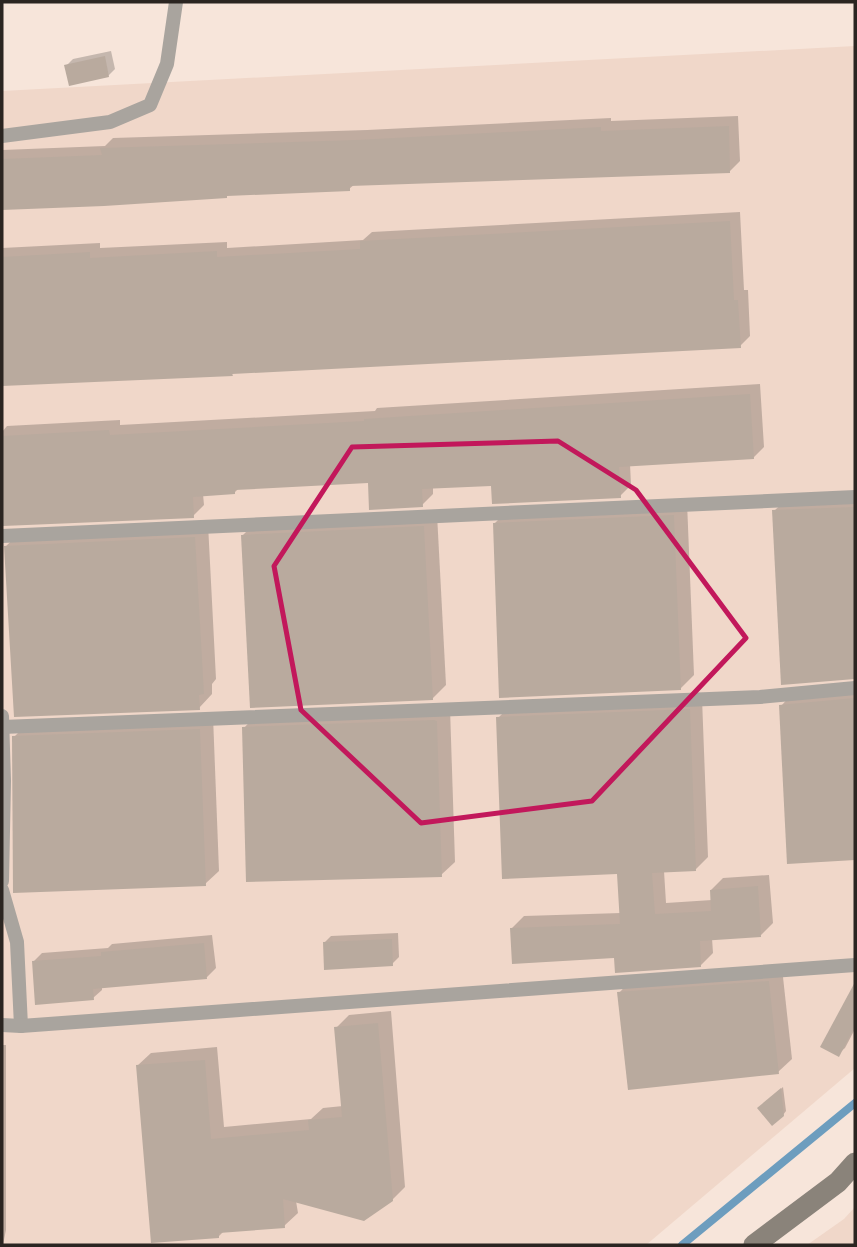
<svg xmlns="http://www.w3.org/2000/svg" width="857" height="1247" viewBox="0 0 857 1247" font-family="'Sofia Sans Condensed',sans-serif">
  <rect width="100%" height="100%" fill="#f7e5da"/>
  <g fill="#f0d7c9">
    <polygon points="855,46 855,1068 646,1245 2,1245 2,91"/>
    <polygon points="855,1207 855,1245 807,1245 844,1219"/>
  </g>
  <g fill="#0003">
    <polygon points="111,51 115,69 108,76 66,66 73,59"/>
    <polygon points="738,116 740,161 730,171 355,184 349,189 229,194 226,196 2,208 2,150 105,146 113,138 367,130 611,118 611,121"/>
    <polygon points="740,212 744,290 748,290 750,336 740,346 234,372 232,375 2,385 2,248 100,243 100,248 227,242 227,248 363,240 372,232"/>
    <polygon points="760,384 764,447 753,458 630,464 631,485 620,496 493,484 433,487 433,494 422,505 370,481 239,488 234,493 203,494 204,505 193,516 2,505 2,432 7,426 120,420 120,425 375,411 377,408"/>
    <polygon points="855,494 855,677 783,683 774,511 788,498"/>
    <polygon points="687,502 694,675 680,689 494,524 508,510"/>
    <polygon points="437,514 446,685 432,699 243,535 256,522"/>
    <polygon points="208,524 216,679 212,684 212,694 199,708 6,546 20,533"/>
    <polygon points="855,686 855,859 789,862 781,706 794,692"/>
    <polygon points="702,698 708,857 696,869 664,871 666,903 712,900 711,890 723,878 769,875 773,923 761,935 712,938 713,953 701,965 615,956 512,928 524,916 621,913 619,872 498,718 510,706"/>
    <polygon points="450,708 455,862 441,875 244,728 257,714"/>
    <polygon points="213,716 219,871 205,884 14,737 28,723"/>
    <polygon points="398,933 399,957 392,964 324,943 331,936"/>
    <polygon points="212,935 216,968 207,977 102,986 102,990 93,998 33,962 42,953 108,948 112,944"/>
    <polygon points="782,968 792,1059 778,1072 619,993 632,979"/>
    <polygon points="850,1001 855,1003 855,1029 845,1048 838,1054"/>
    <polygon points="391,1011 405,1187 392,1200 296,1201 298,1213 284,1226 224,1231 219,1236 137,1066 151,1053 217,1047 224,1127 311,1119 323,1108 343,1106 336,1028 349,1015"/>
    <polygon points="2,1045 6,1045 6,1230 3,1245"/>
    <polygon points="783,1087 786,1111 783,1115 759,1108"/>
  </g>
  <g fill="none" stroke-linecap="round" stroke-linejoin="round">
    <polyline stroke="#6d9dbe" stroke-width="8" points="682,1245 855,1103"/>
  </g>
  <g fill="#b9aa9e">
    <polygon points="105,56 109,77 69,86 64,65"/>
    <polygon points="729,126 730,173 350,186 350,191 227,196 227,198 104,206 2,210 2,159 102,155 100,148 356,140 601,127 601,131"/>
    <polygon points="730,221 734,300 738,300 741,348 232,374 233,376 2,386 2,257 90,252 90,258 217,251 217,257 360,249 360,241"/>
    <polygon points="750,394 754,459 619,467 621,498 492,504 491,486 422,489 423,507 369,510 368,483 235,490 235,494 193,497 194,518 3,526 2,436 109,430 110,435 364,421 364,419"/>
    <polygon points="855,507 855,679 781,685 772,510"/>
    <polygon points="674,515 681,690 499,698 493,523"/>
    <polygon points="424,526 433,700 250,708 241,535"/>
    <polygon points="195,537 204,694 199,695 200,710 14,717 4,546"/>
    <polygon points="855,698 855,860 787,864 779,705"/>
    <polygon points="690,709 696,871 652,873 655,914 711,911 710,890 758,886 761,937 700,941 701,967 615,973 614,958 512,964 510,928 620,924 617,874 502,879 496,717"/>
    <polygon points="434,720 437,721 442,877 246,882 242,727"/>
    <polygon points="200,729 206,886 13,893 12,736"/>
    <polygon points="392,939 393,966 324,970 323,942"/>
    <polygon points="204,943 207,979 93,989 94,1000 35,1005 32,961 101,956 101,952"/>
    <polygon points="769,981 779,1074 628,1090 617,992"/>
    <polygon points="855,982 855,1026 839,1057 820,1047"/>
    <polygon points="378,1023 393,1201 364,1221 283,1199 285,1228 219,1233 219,1238 151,1243 136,1065 205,1060 211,1139 309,1130 308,1120 342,1117 334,1027"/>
    <polygon points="781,1088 784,1116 772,1126 757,1108"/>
  </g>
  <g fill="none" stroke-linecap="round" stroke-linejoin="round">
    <g stroke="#a9a49e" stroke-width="14">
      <polyline points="2,136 110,122 150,105 167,64 176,2"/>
      <polyline points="2,536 855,497"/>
      <polyline points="2,716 4,781 2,881"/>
      <polyline points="2,727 760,697 855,688"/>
      <polyline points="2,890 17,942 21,1026"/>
      <polyline points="2,1025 21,1026 855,965"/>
    </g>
    <polyline stroke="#8a837a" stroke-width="21" points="754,1245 838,1182 855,1163"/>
  </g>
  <path fill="none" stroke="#c2185b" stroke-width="5" stroke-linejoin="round" d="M558 441 636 490 746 638 592 801 421 823 301 710 274 566 352 447Z"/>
  <rect width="857" height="1247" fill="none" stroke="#2b2521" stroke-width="7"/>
</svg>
